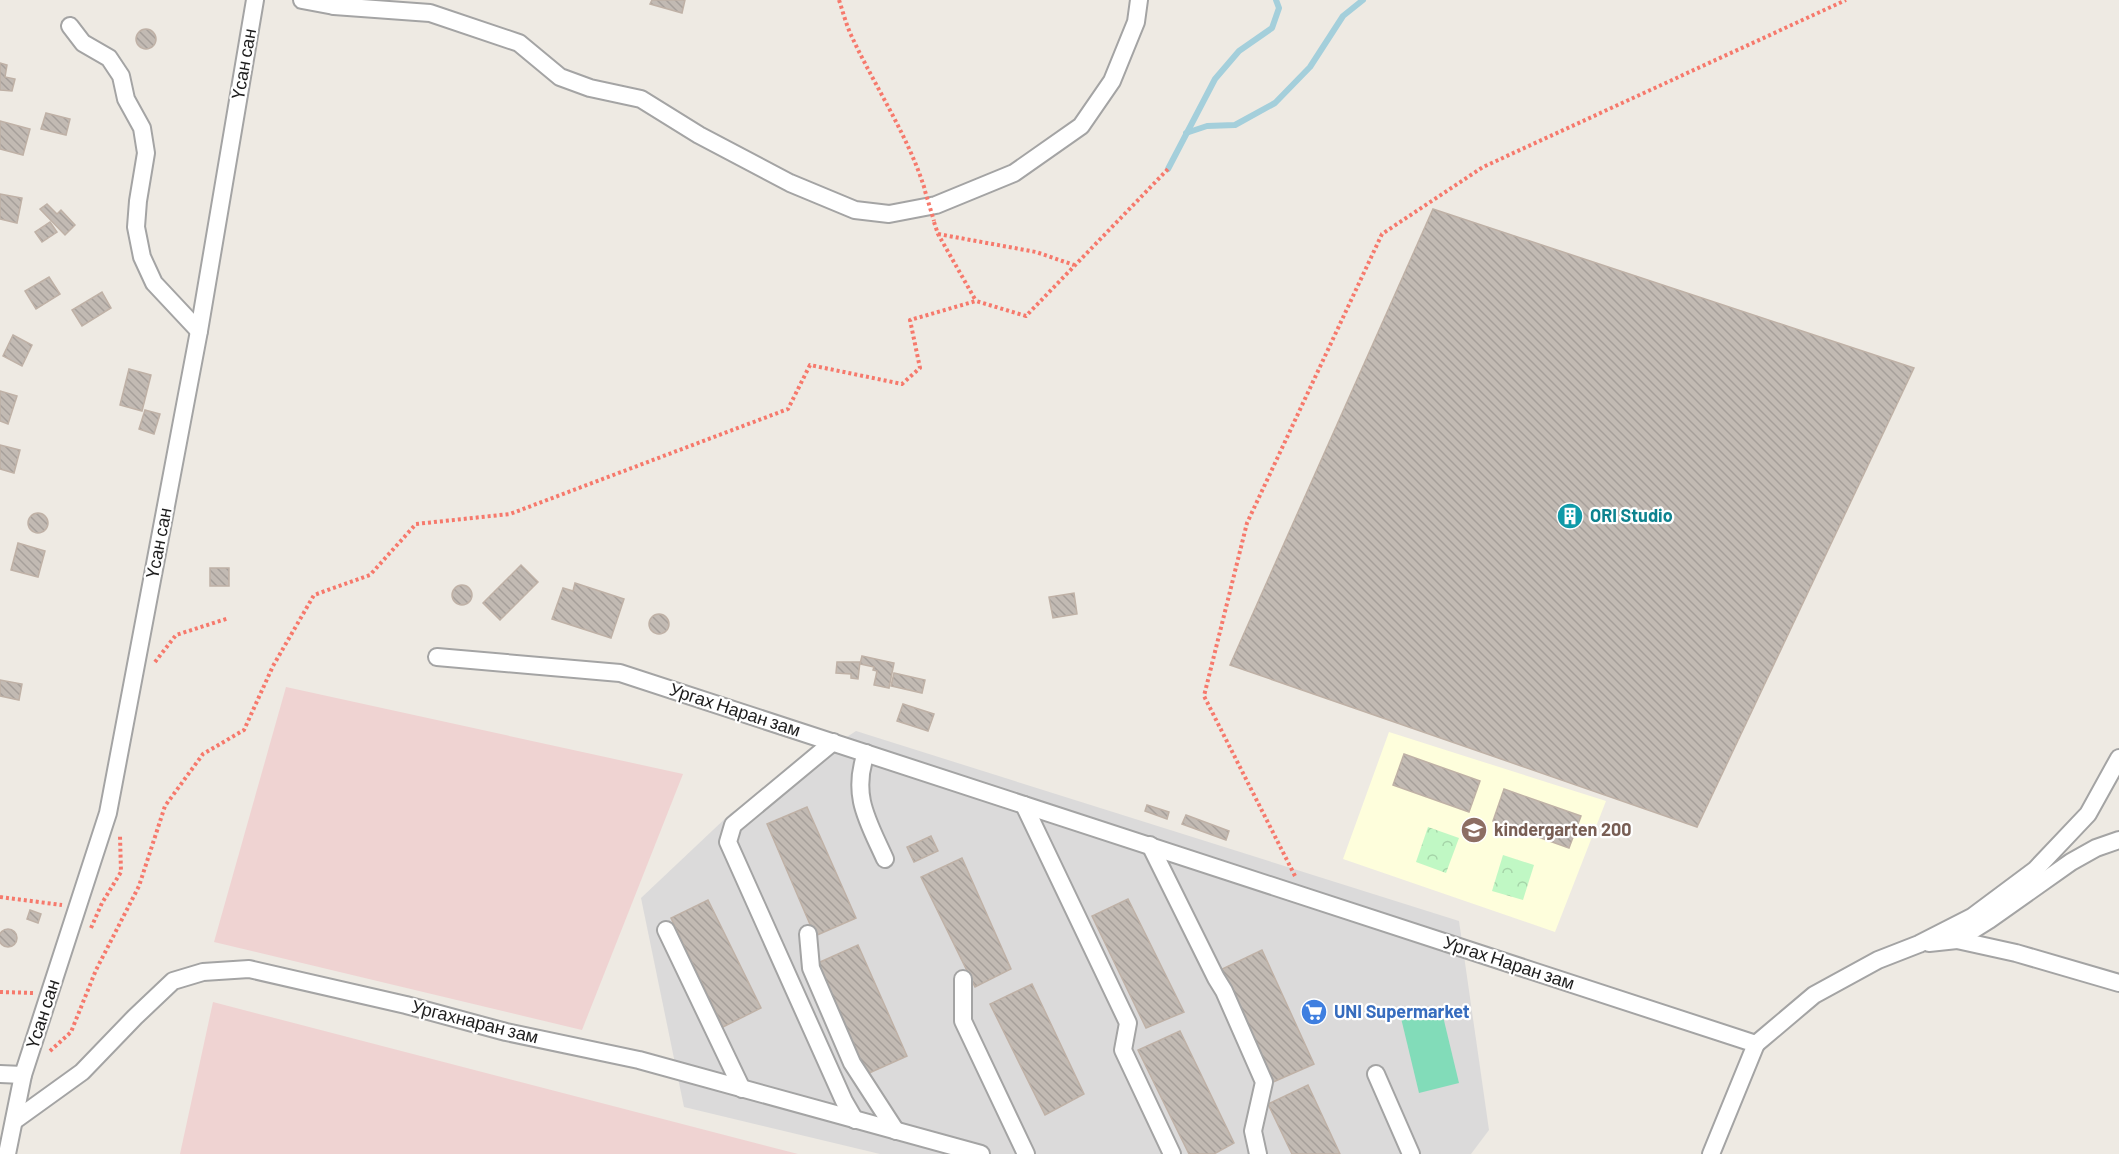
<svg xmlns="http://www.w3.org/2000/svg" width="2119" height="1154" viewBox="0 0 2119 1154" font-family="Barlow,sans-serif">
  <defs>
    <pattern id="park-crowns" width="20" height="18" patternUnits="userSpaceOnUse" patternTransform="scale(1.5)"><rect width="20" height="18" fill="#c0f8c4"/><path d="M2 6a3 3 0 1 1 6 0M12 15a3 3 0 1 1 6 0" fill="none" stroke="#a5d4a8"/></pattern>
    <pattern id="building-back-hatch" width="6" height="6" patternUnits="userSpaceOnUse" patternTransform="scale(1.5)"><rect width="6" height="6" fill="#c2bab3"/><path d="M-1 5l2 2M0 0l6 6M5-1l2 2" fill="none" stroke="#a69f9a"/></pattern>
  </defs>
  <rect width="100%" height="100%" fill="#eeeae3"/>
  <polygon fill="#dbdada" points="856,731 1459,921 1489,1130 1471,1154 880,1154 684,1107 641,898 731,813"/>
  <g fill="#efd3d2">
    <polygon points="286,687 683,774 582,1030 214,942"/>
    <polygon points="213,1002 798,1154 180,1154"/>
  </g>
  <polygon fill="#fefedc" points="1389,732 1606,801 1555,932 1343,859"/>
  <g fill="url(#park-crowns)">
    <polygon points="1428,827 1459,838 1446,873 1416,862"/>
    <polygon points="1503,855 1534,865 1523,900 1492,891"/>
  </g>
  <polygon fill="#82dcb9" points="1441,1008 1459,1083 1419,1093 1401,1018"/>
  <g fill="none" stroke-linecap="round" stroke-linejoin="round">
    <g stroke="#a4cfdb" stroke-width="6">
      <polyline points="1186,133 1207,126 1235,125 1275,103 1310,67 1343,16 1363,0"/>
      <polyline points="1168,169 1215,79 1239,51 1272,28 1279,8 1276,0"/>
    </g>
  </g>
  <g fill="url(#building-back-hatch)" stroke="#bfb1a6" stroke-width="1.5">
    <polygon points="652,0 685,0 682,13 650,4"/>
    <circle cx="146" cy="39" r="10"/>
    <polygon points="0,63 7,65 5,77 15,79 12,91 0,90"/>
    <polygon points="46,113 70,119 66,135 41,129"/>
    <polygon points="0,121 30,129 23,155 0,149"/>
    <polygon points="0,194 22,198 17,223 0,219"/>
    <polygon points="47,204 57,214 61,210 75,225 65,235 40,209"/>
    <polygon points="1433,209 1914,368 1697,827 1230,665"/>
    <polygon points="50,222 57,232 42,242 35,232"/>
    <polygon points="49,277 60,294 36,309 25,291"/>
    <polygon points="102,292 111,308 82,326 72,310"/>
    <polygon points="13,335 32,345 22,366 3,356"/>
    <polygon points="129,369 151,375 142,411 120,405"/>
    <polygon points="0,391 17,396 8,424 0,421"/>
    <polygon points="145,410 160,414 154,434 139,429"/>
    <polygon points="0,445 20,450 14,473 0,469"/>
    <circle cx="38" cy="523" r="10"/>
    <polygon points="18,543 45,551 38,577 11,570"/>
    <polygon points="521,565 538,582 500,620 483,603"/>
    <rect x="210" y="568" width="19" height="18"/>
    <polygon points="575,583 624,599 611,638 552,619 563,588 573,591"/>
    <circle cx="462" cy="595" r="10"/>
    <polygon points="1074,593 1077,614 1053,618 1049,597"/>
    <circle cx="659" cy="624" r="10"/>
    <polygon points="862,656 894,663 889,688 874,685 877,671 873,670 874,667 860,664"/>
    <polygon points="837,662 860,662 858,679 851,678 851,674 836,673"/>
    <polygon points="894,673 925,680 922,693 891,686"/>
    <polygon points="0,680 22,684 19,700 0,696"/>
    <polygon points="903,704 934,714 928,731 897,721"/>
    <polygon points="1404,754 1480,781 1469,812 1393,785"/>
    <polygon points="1504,789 1581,816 1569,848 1493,821"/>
    <polygon points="1147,805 1169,812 1167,819 1145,811"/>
    <polygon points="807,807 856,918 815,936 767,824"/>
    <polygon points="1186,815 1229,831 1226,840 1182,824"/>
    <polygon points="931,836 938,851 914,862 907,847"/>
    <polygon points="962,858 1011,969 975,987 921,877"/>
    <polygon points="1128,899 1184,1012 1146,1028 1092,916"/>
    <polygon points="708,900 761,1008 723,1027 671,918"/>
    <polygon points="30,910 41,914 38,923 27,919"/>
    <circle cx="8" cy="938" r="9"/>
    <polygon points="858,945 907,1056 867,1074 818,963"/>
    <polygon points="1262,950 1314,1064 1271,1083 1220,970"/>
    <polygon points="1032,984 1084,1094 1045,1115 990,1004"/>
    <polygon points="1180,1031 1234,1143 1214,1154 1189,1154 1138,1050"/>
    <polygon points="1308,1085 1340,1154 1292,1154 1268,1104"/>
  </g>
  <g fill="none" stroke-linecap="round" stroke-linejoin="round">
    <defs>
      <g id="street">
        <polyline points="302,0 334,6 343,4"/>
        <polyline points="334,6 430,13 519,43 560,77 590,88 641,99 699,135 790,183 855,210 889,214 936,205 1014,173 1081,126 1112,81 1136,22 1139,0"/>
        <polyline points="70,26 83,43 109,58 121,76 126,99 142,128 146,153 138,201 136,227 142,257 154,283 199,331"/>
        <polyline points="437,657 620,673 1756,1044 1711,1154"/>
        <polyline points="833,742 733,825 728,842 844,1101 855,1120"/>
        <path d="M866 753C851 796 868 821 885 859"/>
        <polyline points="1024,805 1128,1023 1123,1050 1172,1154"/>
        <polyline points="1150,845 1216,978 1224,991 1264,1082 1253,1131 1258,1154"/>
        <polyline points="666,930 742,1089"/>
        <polyline points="808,934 811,968 852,1063 896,1131"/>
        <polyline points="1957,940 2016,953 2119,983"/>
        <polyline points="1929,943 1957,940 1989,920 2071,862 2096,848 2119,840"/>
        <polyline points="963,979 963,1021 1026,1154"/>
        <polyline points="1756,1044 1814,995 1878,960 1919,944 1972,917 2035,870 2088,814 2119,758"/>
        <polyline points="0,1074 23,1075"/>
        <polyline points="1376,1074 1411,1154"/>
        <polyline points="14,1121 82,1072 135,1017 173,981 203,972 249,969 406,1005 506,1032 639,1060 981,1154"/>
        <polyline points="7,1154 23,1075 108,813 199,331 255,0"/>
      </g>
    </defs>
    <use href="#street" stroke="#a4a4a4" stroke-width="20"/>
    <g stroke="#f6796c" stroke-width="4" stroke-dasharray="3 3" stroke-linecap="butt">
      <path d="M839 0C843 12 846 24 851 35 875 87 908 135 925 190"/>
      <polyline points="934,222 938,234 976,301"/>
      <polyline points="938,234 1036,252 1074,265"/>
      <polyline points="155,662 176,635 229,618"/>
      <polyline points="1295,876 1204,696 1247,523 1382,234 1483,167 1846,0"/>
      <polyline points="0,897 62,905"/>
      <polyline points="91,928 102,903 121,872 120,836"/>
      <polyline points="0,992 34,993"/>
      <polyline points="50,1051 71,1032 96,970 139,886 165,806 203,754 244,730 273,666 314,595 370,575 416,524 510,514 788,409 810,365 902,384 920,368 910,320 976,301 1026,316 1168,169"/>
    </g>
    <use href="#street" stroke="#fff" stroke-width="16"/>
    <polyline stroke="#f6796c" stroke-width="4" stroke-dasharray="3 3" stroke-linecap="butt" points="925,191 934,221"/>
  </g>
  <defs>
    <symbol id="building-disc" viewBox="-11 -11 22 22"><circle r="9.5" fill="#0f9aa8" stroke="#fff"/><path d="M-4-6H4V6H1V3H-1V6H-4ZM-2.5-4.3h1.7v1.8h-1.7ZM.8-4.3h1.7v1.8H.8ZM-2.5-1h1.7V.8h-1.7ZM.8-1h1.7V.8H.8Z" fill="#fff"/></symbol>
    <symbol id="school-disc" viewBox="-11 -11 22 22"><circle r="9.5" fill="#8d6e63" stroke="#fff"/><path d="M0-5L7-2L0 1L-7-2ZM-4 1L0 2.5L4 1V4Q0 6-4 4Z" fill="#fff"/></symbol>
    <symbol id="supermarket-disc" viewBox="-11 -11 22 22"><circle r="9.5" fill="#3f7fe0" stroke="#fff"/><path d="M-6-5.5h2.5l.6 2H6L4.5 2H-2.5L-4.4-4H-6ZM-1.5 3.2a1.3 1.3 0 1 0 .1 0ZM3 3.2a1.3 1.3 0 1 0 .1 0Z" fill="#fff"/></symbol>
  </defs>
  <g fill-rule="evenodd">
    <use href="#building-disc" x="1555" y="501" width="30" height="30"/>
    <use href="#school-disc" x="1459" y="815" width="30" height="30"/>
    <use href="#supermarket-disc" x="1299" y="997" width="30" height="30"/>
  </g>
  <g text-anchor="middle" stroke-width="4.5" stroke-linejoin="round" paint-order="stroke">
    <g font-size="18" fill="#1d1d1d" stroke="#fff">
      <text transform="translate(244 64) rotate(-80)" y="6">Үсан сан</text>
      <text transform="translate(159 543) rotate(-79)" y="6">Үсан сан</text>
      <text transform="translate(735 710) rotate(18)" y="6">Ургах Наран зам</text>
      <text transform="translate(1509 963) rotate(18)" y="6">Ургах Наран зам</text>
      <text transform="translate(43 1014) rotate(-72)" y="6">Үсан сан</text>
      <text transform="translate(475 1022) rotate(14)" y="6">Ургахнаран зам</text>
    </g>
    <g font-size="18" font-weight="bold" fill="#0d838f" stroke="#fff" text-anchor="start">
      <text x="1590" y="522">ORI Studio</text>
    </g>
    <g font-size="18" font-weight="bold" fill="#785e54" stroke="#fff" text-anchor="start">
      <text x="1494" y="836">kindergarten 200</text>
    </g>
    <g font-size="18" font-weight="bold" fill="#366cbe" stroke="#fff" text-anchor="start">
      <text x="1334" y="1018">UNI Supermarket</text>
    </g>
  </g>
</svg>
